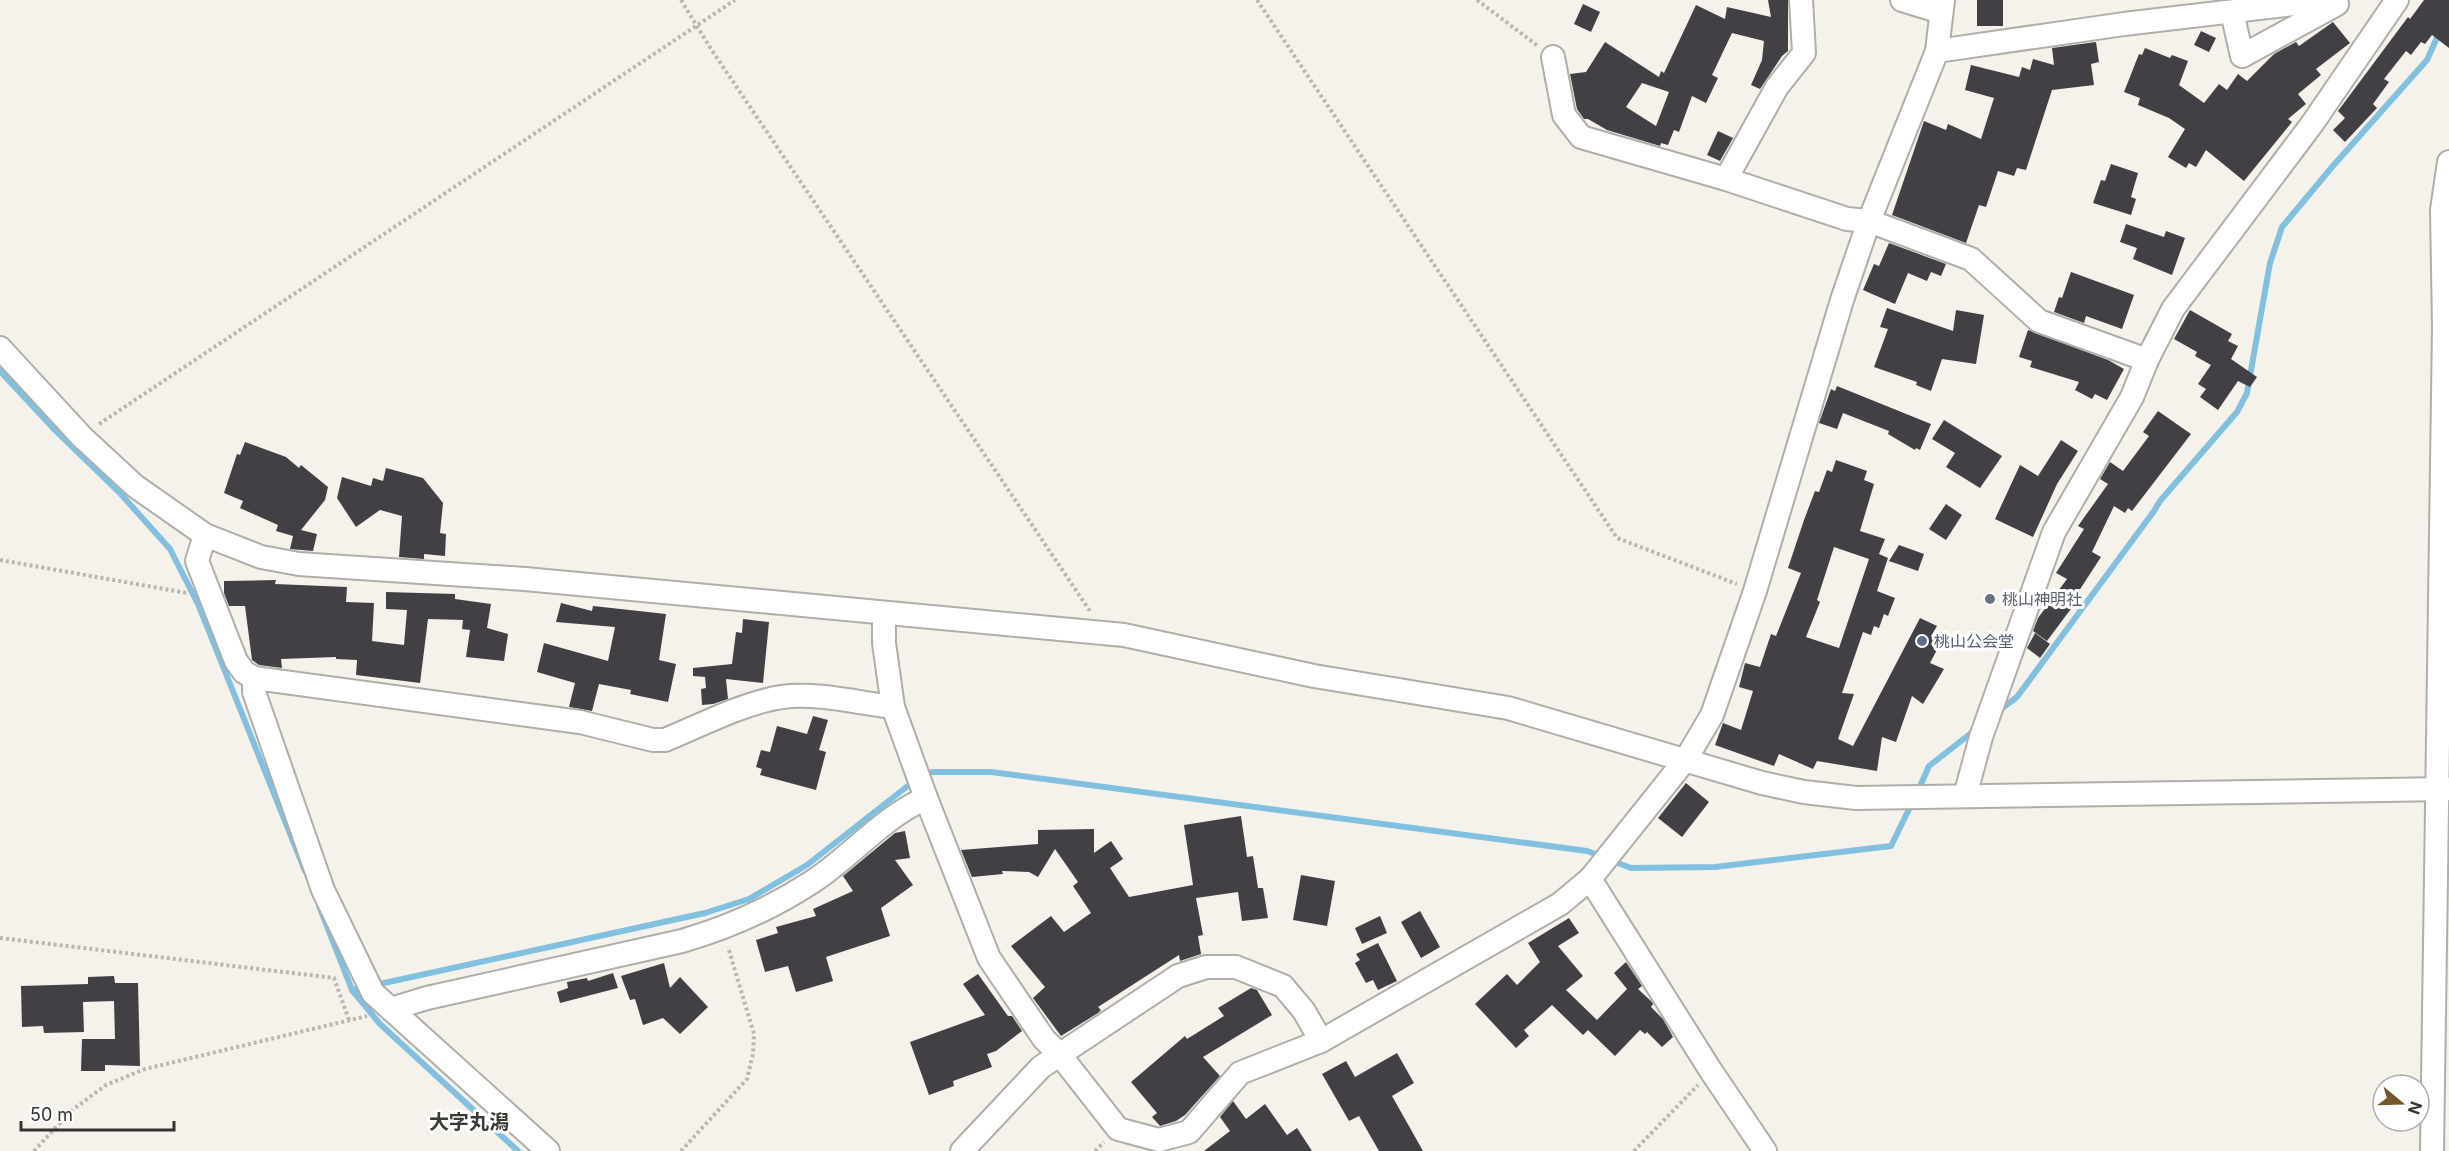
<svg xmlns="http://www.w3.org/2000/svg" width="2449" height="1151" viewBox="0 0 2449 1151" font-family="Inter,'Noto Sans JP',sans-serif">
  <rect width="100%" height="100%" fill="#f4f2eb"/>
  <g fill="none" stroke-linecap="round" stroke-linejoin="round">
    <g stroke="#82c0df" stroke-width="6">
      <polyline points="0,371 54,429 119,492 170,549 198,604 305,871"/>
      <polyline points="1997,712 2017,697 2154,511 2160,501 2237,412 2247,393 2270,263 2282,227 2332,167 2427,60 2440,31"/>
      <polyline points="932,772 991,772 1587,851 1601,856"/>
      <polyline points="1917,793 1929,766 1975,730"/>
      <polyline points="1610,860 1631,868 1715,867 1891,846 1912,803"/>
      <polyline points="319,906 352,990 380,1024 518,1151"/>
      <polyline points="352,990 705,913 749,899 807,865 909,785"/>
    </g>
  </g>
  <g fill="#424045" fill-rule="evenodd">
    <path d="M1768 0H1788V51L1782 56 1760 89 1751 85 1762 60 1764 41 1732 33 1712 75 1718 78 1706 103 1692 96 1679 132 1674 130 1668 145 1661 143 1660 146 1607 130 1588 119H1584L1577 109 1570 74 1586 72 1605 42 1659 77 1661 71 1664 73 1696 5 1725 19 1727 7 1771 17ZM1642 83 1669 92 1656 126 1626 107Z"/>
    <rect x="1977" y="0" width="26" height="26"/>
    <polygon points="2424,0 2449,0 2449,48 2432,35 2425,44 2421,42 2411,55 2406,51 2384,79 2389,82 2373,104 2377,108 2345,142 2333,130 2345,118 2338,111 2408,17 2410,19"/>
    <polygon points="1583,4 1600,12 1591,32 1574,24"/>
    <polygon points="2333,22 2350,43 2316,69 2321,75 2298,94 2306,104 2288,119 2292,122 2244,181 2206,150 2196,167 2189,163 2186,168 2168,157 2185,129 2169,118 2138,105 2140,98 2124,92 2139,54 2142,55 2145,48 2170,58 2172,55 2188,61 2179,85 2204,103 2219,84 2227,90 2238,74 2247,81 2274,54 2296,42 2299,46"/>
    <polygon points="2201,31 2216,38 2209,52 2194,45"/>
    <polygon points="2096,42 2099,62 2091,64 2094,85 2052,90 2026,170 2017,168 2014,176 1998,171 1986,207 1979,205 1966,243 1892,215 1924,121 1946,130 1948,124 1981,139 1994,98 1965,90 1971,65 2019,77 2022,67 2030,70 2033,59 2054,65 2052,48"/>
    <polygon points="1718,131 1733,138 1720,161 1707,155"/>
    <polygon points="2111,164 2138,173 2131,197 2136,199 2131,215 2093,203 2101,180 2105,181"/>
    <polygon points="2126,224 2164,237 2166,231 2185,238 2172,275 2133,259 2137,248 2120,242"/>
    <polygon points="1889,243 1946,264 1941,276 1931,272 1927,281 1908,273 1895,304 1863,290 1874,264 1879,266"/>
    <polygon points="2071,272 2134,295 2122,329 2086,316 2084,323 2054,312 2059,297 2062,298"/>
    <polygon points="1887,308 1953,331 1956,310 1984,315 1976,364 1942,359 1931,391 1916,385 1917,382 1874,367 1888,329 1880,327"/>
    <polygon points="2190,310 2232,334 2228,341 2238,346 2231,359 2257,377 2250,387 2238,381 2218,410 2200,397 2206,389 2198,384 2211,365 2195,356 2197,352 2174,339"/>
    <polygon points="2028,330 2108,360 2124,369 2107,400 2095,394 2092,399 2075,390 2079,382 2030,367 2032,361 2019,357"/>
    <polygon points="1837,386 1931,424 1920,450 1916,448 1915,450 1888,434 1889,431 1843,413 1837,429 1819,423 1831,389 1835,391"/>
    <polygon points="2158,411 2191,434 2132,511 2128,508 2125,513 2114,506 2092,552 2101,557 2073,600 2076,602 2047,641 2033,631 2038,618 2067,579 2056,573 2084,529 2078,526 2108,484 2100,479 2110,462 2123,471 2149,436 2143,432"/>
    <polygon points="1944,420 2002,456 1980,488 1946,467 1955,453 1932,439"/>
    <polygon points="2061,440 2078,451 2057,484 2033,537 1995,519 2020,465 2038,476"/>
    <polygon points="245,442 286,457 299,468 301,465 328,487 325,500 301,530 317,534 313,551 290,549 293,536 276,531 278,525 240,508 243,501 224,493 237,454 240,455"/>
    <path d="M1836 460 1867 471 1864 480 1874 484 1860 531 1885 539 1879 554 1888 558 1877 591 1895 598 1888 616 1884 614 1879 628 1874 626 1871 635 1863 632 1842 693 1854 694 1838 739 1853 746 1920 618 1937 626 1931 636 1936 639 1934 643 1939 646 1930 663 1944 669 1923 704 1912 696 1896 742 1882 737 1877 771 1817 761 1813 769 1779 754 1774 766 1715 745 1723 723 1741 730 1753 691 1739 687 1745 663 1760 667 1771 634 1776 636 1801 573 1788 568 1804 520 1815 491 1819 492 1827 470 1832 472ZM1834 547 1869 559 1839 648 1806 637 1820 602 1817 600Z"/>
    <polygon points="386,468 423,478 443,503 440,533 446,534 445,556 424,554 424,559 399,557 402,516 380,510 356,527 337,498 342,477 371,486 373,478 383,481"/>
    <polygon points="1946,504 1962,515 1946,540 1929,529"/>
    <polygon points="1899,545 1924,554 1918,571 1889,561"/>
    <polygon points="276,580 275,584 347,587 346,602 374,603 372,641 404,645 407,610 386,609 386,592 455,594 455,599 491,604 487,628 508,634 504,661 466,657 470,630 462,629 463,620 428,619 420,683 356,675 357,660 336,659 336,657 281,659 282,668 259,665 252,660 245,606 229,606 224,593 224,581"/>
    <polygon points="561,603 592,611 593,606 666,614 659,660 676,664 668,702 630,694 631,690 599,684 592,711 569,707 575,683 537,672 544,643 608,661 615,627 556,622"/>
    <polygon points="743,619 769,622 763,683 726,679 728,699 713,704 702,705 701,689 706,688 705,677 693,676 693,668 732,664 736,632 742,633"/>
    <polygon points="2035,633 2050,644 2040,658 2027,648"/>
    <polygon points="813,716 828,720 819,750 826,752 816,790 760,775 762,769 756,767 761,750 770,752 777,726 807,734"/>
    <polygon points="1686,783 1709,802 1682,837 1658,818"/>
    <polygon points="1241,816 1247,857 1253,856 1258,888 1263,888 1268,918 1242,921 1238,892 1196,898 1203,935 1198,936 1201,954 1180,961 1179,955 1098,1007 1101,1010 1098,1013 1061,1036 1033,998 1045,987 1011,946 1051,916 1064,932 1091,913 1073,886 1078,882 1055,849 1038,877 1029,872 1002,871 1003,874 972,877 961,850 1038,844 1038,830 1094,829 1094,853 1111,841 1123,859 1110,868 1129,897 1193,885 1184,825"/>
    <polygon points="905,831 910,858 895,860 913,885 881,908 890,936 826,957 833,981 796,992 788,966 765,972 756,940 778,933 776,927 816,916 813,909 853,891 843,876 895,833"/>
    <polygon points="1301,875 1335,881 1327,926 1293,920"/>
    <polygon points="1420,911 1440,947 1421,958 1401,922"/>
    <polygon points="1380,916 1387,933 1362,944 1355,928"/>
    <polygon points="1569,918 1579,933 1558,946 1583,976 1566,990 1597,1020 1627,989 1614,973 1626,962 1642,986 1638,989 1652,1002 1653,1004 1651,1007 1663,1019 1673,1037 1662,1047 1647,1032 1645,1034 1640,1030 1615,1056 1588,1030 1583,1035 1552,1005 1524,1030 1529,1036 1516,1048 1475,1004 1507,974 1517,985 1540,962 1528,943"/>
    <polygon points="1378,943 1397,981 1378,990 1373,980 1366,983 1355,963 1360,960 1356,954"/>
    <polygon points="664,963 670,988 680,977 708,1007 680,1034 663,1018 643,1025 635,999 630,1000 621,976"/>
    <polygon points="613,973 618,988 560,1003 557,992 568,988 567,982 587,978 588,981"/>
    <polygon points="978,974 1008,1016 1012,1016 1022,1031 996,1051 987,1054 992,1067 953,1081 954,1086 929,1095 910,1042 985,1015 963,984"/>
    <polygon points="114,976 115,983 138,983 140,1066 105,1065 105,1071 81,1071 82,1039 115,1039 114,1001 83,1002 84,1032 44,1033 43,1026 22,1027 21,986 88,984 88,977"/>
    <polygon points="1251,988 1257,990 1272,1015 1203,1057 1220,1076 1185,1115 1176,1121 1160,1126 1152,1117 1157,1113 1131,1082 1185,1036 1187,1039 1224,1016 1218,1008"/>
    <polygon points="1397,1053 1414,1083 1392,1096 1423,1151 1379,1151 1359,1116 1349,1121 1322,1074 1346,1061 1355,1077"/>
    <polygon points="1233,1101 1246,1119 1265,1104 1287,1135 1297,1128 1312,1151 1204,1151 1230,1131 1220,1117"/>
  </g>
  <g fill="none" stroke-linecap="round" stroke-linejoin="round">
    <defs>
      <g id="minor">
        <polyline points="1902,0 1941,12"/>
        <polyline points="2232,12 2242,56 2337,4"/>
        <polyline points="1937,51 1943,0"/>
        <polyline points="1553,57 1564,115 1581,137 1726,179 1847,219 1869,221 1971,259 2039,321 2147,360"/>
        <polyline points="1726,179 1777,87 1804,53 1801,0"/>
        <polyline points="0,348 82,437 135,486 205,535 261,557 299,564 525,579 1124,635 1314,676 1508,708 1762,783 1804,792 1856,798 2449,789"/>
        <path d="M205 535 197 561 236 661 244 672 254 678 580 722 653 740H665C699 726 746 702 782 697 816 692 859 703 893 707"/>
        <polyline points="884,614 884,643 893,707 926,798 989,958 1044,1039 1060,1055 1118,1129 1159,1140 1189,1132 1240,1073 1321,1041 1560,904 1590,879 1686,759 1712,715 1755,591 1842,300 1869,221 1937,51 2124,24 2328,0"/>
        <polyline points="254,678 254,692 323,890 373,993 548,1151"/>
        <polyline points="1965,796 1981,737 2054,532 2132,397 2147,360 2173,309 2312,124 2397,0"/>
        <polyline points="1590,879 1711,1071 1765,1151"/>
        <path d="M391 1009 427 998 682 941C727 928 772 908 812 882 852 856 880 819 926 798"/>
        <polyline points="962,1151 1041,1067 1178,976 1206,967 1236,967 1283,986 1304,1011 1321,1041"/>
        <polyline points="2432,1151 2444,327 2442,210 2449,162"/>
      </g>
    </defs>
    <use href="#minor" stroke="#b0aea8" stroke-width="26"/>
    <g stroke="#b9b7b2" stroke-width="4" stroke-dasharray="3 3" stroke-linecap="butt">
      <polyline points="681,0 711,49 1090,611"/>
      <polyline points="1257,0 1617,538 1737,584"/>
      <polyline points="1477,0 1538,46"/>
      <polyline points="99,424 735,0"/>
      <polyline points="0,560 187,593"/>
      <polyline points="0,938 334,978 349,1020"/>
      <polyline points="34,1151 71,1111 106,1085 145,1069 367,1016"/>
      <polyline points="681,1151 747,1079 753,1054 754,1034 728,947"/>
      <polyline points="1095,1151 1104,1142"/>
      <polyline points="1634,1151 1698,1085"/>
    </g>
    <use href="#minor" stroke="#fff" stroke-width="22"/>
  </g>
  <circle fill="#6b7280" stroke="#fff" stroke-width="2" cx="1990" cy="599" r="6"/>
  <circle fill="#5c6f8a" stroke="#fff" stroke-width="2" cx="1922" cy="641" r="6"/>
  <g text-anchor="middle" stroke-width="6" stroke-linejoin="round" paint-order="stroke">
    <g font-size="16" fill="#5b616d" stroke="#fff" text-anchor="start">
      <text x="2002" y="605">桃山神明社</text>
    </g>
    <g font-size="16" fill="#4e5e75" stroke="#fff" text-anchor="start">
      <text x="1934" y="647">桃山公会堂</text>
    </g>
    <g font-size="20" font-weight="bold" fill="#3c3a35" stroke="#fff">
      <text x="469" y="1129">大字丸潟</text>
    </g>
  </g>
  <g transform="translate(2401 1103) rotate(109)"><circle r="28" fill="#ffffff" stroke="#adadac" stroke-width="1.5"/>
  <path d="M0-4.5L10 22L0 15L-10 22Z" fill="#74572a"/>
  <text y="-9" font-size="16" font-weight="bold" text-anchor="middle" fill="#33322f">N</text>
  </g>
  <path d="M21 1121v9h153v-9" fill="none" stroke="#33322f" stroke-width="3"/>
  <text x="30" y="1121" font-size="18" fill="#33322f" stroke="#ffffff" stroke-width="4.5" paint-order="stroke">50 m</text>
</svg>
